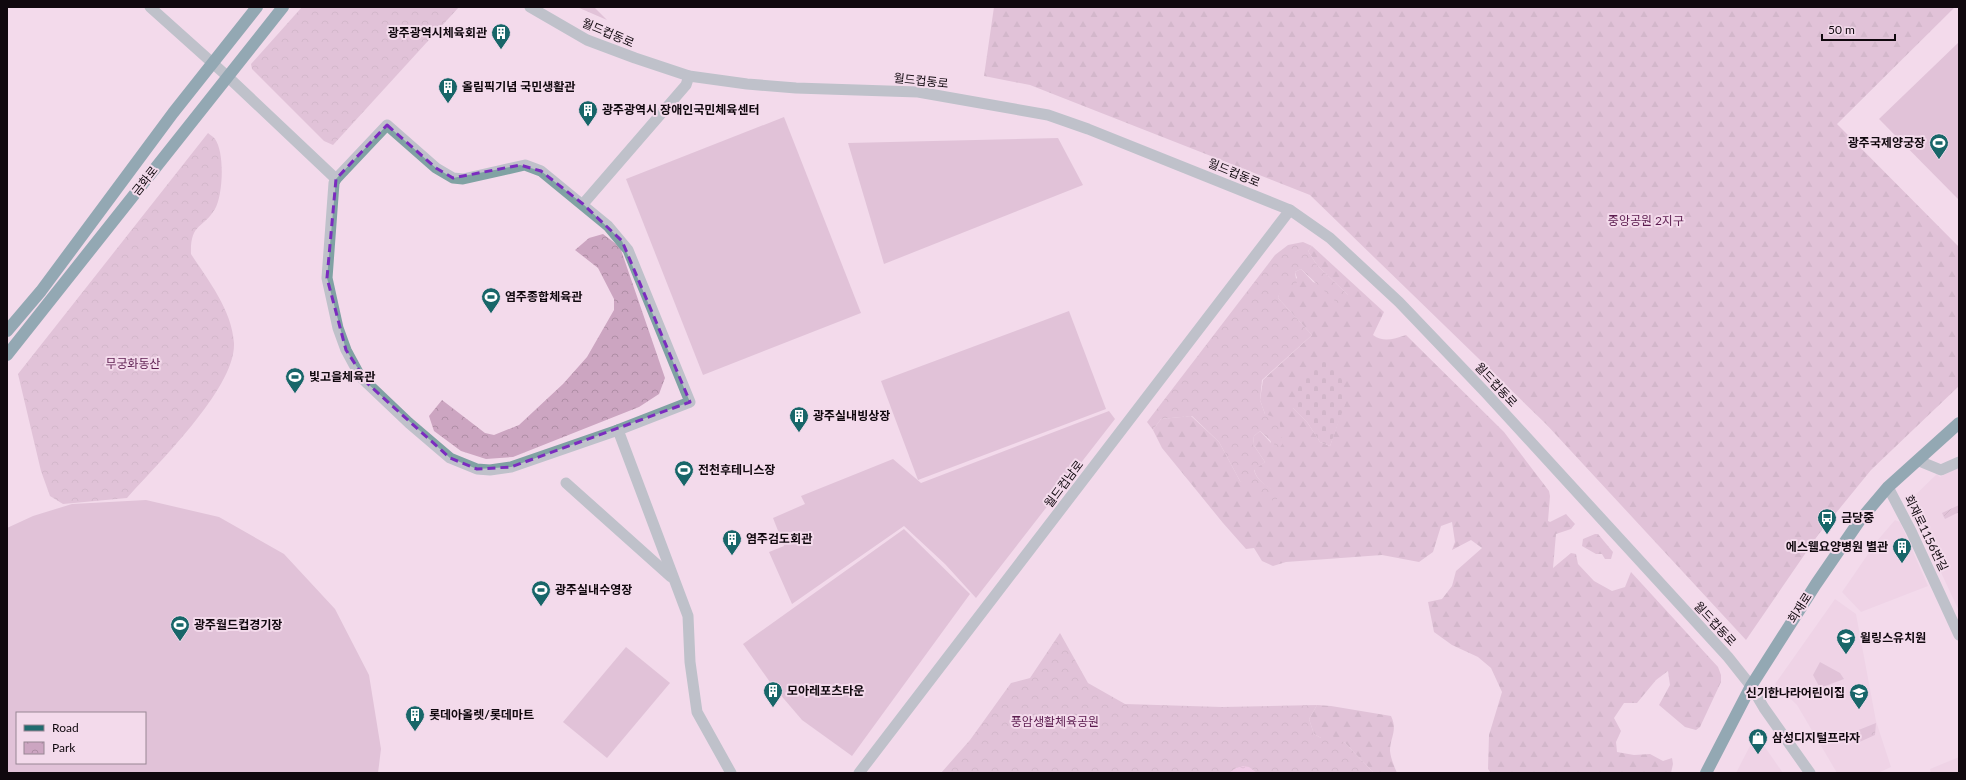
<svg xmlns="http://www.w3.org/2000/svg" width="1966" height="780" viewBox="0 0 1966 780" font-family="Lato,'Noto Sans KR',sans-serif">
  <defs>
    <pattern id="forest-firs" width="22" height="20" patternUnits="userSpaceOnUse"><rect width="22" height="20" fill="#cca5c1"/><path d="M5 1l3.5 6h-7zM16 11l3.5 6h-7z" fill="#ae8da5"/></pattern>
    <pattern id="cemetery-stones" width="16" height="16" patternUnits="userSpaceOnUse"><rect width="16" height="16" fill="#cca5c1"/><path d="M2 7V4a2 2 0 0 1 4 0v3zM10 15v-3a2 2 0 0 1 4 0v3z" fill="#ae8da5"/></pattern>
    <pattern id="park-crowns" width="20" height="18" patternUnits="userSpaceOnUse"><rect width="20" height="18" fill="#cca5c1"/><path d="M2 6a3 3 0 1 1 6 0M12 15a3 3 0 1 1 6 0" fill="none" stroke="#ae8da5"/></pattern>
    <pattern id="garden-furrows" width="10" height="10" patternUnits="userSpaceOnUse"><rect width="10" height="10" fill="#cca5c1"/><path d="M-1 1l2-2M0 10L10 0M9 11l2-2" fill="none" stroke="#ae8da5"/></pattern>
    <pattern id="water-ripples" width="26" height="14" patternUnits="userSpaceOnUse"><rect width="26" height="14" fill="#ecb4dd"/><path d="M2 4q2-2 4 0t4 0M15 11q2-2 4 0t4 0" fill="none" stroke="#c999bc"/></pattern>
  </defs>
  <rect width="100%" height="100%" fill="#f3daeb"/>
  <g fill="#eacbe1">
    <polygon points="1959,467 1959,611 1910,506 1910,500 1937,474 1940,477"/>
    <polygon points="1895,520 1900,522 1928,586 1861,612 1842,592 1877,541"/>
    <polygon points="1835,599 1856,614 1876,721 1891,767 1878,773 1837,773 1797,705 1775,684"/>
    <polygon points="1753,740 1760,740 1783,773 1736,773"/>
    <polygon points="1959,757 1959,773 1931,773 1930,769"/>
  </g>
  <g fill="#cca5c1" fill-rule="evenodd">
    <polygon points="1959,42 1959,200 1879,119"/>
    <polygon points="784,117 861,313 703,375 626,179"/>
    <polygon points="1058,138 1083,185 884,264 848,143"/>
    <polygon points="1069,311 1106,409 918,480 881,381"/>
    <polygon points="1109,411 1115,419 976,598 945,564 904,526 792,604 769,552 784,546 773,518 805,504 801,496 893,459 921,483"/>
    <path d="M146 500 219 517 284 554 335 609 369 675 381 749 378 773H7V528L33 516 72 504ZM17 713H145V763H17Z"/>
    <polygon points="904,529 970,594 852,756 802,720 772,685 743,644"/>
    <polygon points="626,647 670,683 607,758 563,722"/>
    <polygon points="1820,662 1840,673 1844,679 1820,688 1813,675"/>
  </g>
  <g fill="url(#forest-firs)" fill-rule="evenodd">
    <polygon points="577,7 594,7 607,20"/>
    <polygon points="994,7 1955,7 1837,124 1959,247 1959,386 1871,470 1818,535 1746,640 1546,424 1310,195 1030,85 984,76"/>
    <path d="M1312 246 1384 312 1373 335C1384 343 1393 339 1406 335L1504 432 1549 491 1550 496 1548 521 1550 522 1566 514 1575 524 1571 529 1556 534 1553 568 1571 553 1576 554 1578 564 1594 581 1612 591 1625 587 1631 572 1718 667 1721 675V682L1700 727 1696 730 1685 727 1659 705 1670 685 1668 671 1656 680 1637 703H1624L1614 718 1621 731 1616 742 1617 752 1634 755 1650 754 1663 761 1672 758 1673 764 1671 773H1491L1488 769 1489 735 1502 692 1491 668 1478 657 1452 645 1434 632 1428 602 1442 599 1452 586 1456 571 1482 548 1471 540 1452 550 1455 542 1452 522 1441 526 1433 552 1419 562 1382 555 1286 562 1273 566 1262 561 1254 548 1246 549 1223 523 1162 448 1153 430 1161 419 1191 416 1219 442 1240 481 1278 493C1268 487 1257 482 1254 469L1265 462 1253 444 1254 436 1260 431 1271 443 1265 414 1260 400 1263 380 1312 335 1278 298 1280 290 1297 278 1295 272 1301 269 1313 282 1348 295 1317 265 1308 251ZM1346 399 1330 446 1320 442 1307 422 1293 408Z"/>
    <polygon points="1595,534 1598,534 1613,552 1611,559 1605,559 1602,554 1596,554 1582,546 1583,539"/>
    <path d="M1317 705 1331 706 1391 716C1398 731 1390 737 1390 751 1391 759 1394 766 1397 773H1374L1344 742 1321 738 1314 734 1309 719Z"/>
  </g>
  <path fill="url(#cemetery-stones)" d="M1328 359 1340 373 1347 399 1330 446 1320 442 1307 422 1293 408C1300 382 1300 369 1328 359Z"/>
  <g fill="url(#park-crowns)">
    <polygon points="302,7 459,7 333,145 324,141 252,69 251,64"/>
    <path d="M208 133C210 135 214 137 215 139 225 153 223 195 215 209 203 229 190 223 191 254 208 280 232 310 234 343 236 388 156 465 127 498L63 504 50 496 41 471 18 374Z"/>
    <polygon points="603,234 620,247 665,378 659,394 639,407 513,457 486,459 461,451 434,431 429,416 442,400 485,433 494,435 519,425 563,384 587,357 614,310 614,299 598,268 575,250 589,238"/>
    <path d="M1303 242 1312 246 1308 251 1317 265 1348 295 1347 301 1337 303 1301 269 1295 272 1297 285C1286 286 1281 287 1278 298L1312 335 1262 380 1260 400 1265 414 1279 419 1283 443 1279 449 1260 431 1254 436 1253 444 1265 462 1254 470C1257 482 1269 487 1279 493L1276 502 1255 492 1240 481 1219 442 1192 416 1161 419 1153 430 1147 422 1275 255 1288 245Z"/>
    <polygon points="1060,633 1088,683 1125,704 1222,707 1317,705 1309,719 1314,734 1321,738 1330,735 1344,742 1374,773 941,773 970,740 1011,683 1030,678"/>
    <polygon points="1876,723 1875,735 1855,744 1851,733"/>
  </g>
  <polygon fill="url(#garden-furrows)" points="1959,505 1959,512 1945,519 1942,513"/>
  <polygon fill="url(#water-ripples)" points="1243,766 1249,767 1257,773 1229,773 1236,768"/>
  <g fill="none" stroke-linecap="round" stroke-linejoin="round">
    <g stroke="#80a2a3" stroke-width="11">
      <polyline points="150,7 227,76 336,179"/>
      <polyline points="530,7 587,40 635,58 689,76 747,84 796,88 918,92 1048,115 1088,129 1290,210 1330,238 1399,302 1486,393 1728,657 1751,686 1764,708 1810,773"/>
      <polygon points="387,125 436,168 453,178 463,179 525,165 541,171 608,226 628,250 690,402 618,430 511,467 490,470 477,469 450,458 409,423 368,384 360,376 346,350 338,328 327,278 334,183 336,179"/>
      <polyline points="583,204 686,85 689,76"/>
      <polyline points="618,430 688,616 690,662 697,712 731,773"/>
      <polyline points="1919,461 1941,470 1959,462"/>
      <polyline points="566,483 671,577"/>
      <polyline points="1888,487 1911,531 1959,635"/>
      <polyline points="859,773 1290,210"/>
    </g>
    <g stroke="#216b6f" stroke-width="12">
      <polyline points="7,331 41,291 173,113 257,7"/>
      <polyline points="7,355 283,7"/>
      <polyline points="1706,773 1751,686 1816,584 1860,520 1888,487 1959,423"/>
    </g>
  </g>
  <path d="M0 0H1966V780H0ZM387 125 436 168 453 178 520 165 541 171 583 204 622 241 690 402 511 467 477 469 450 458 368 384 346 350 327 278 336 179Z" fill="#f3daeb" fill-opacity=".55" fill-rule="evenodd"/>
  <path fill="none" stroke="#7b2cbf" stroke-width="3" stroke-dasharray="8 5" stroke-linejoin="round" d="M387 125 436 168 453 178 520 165 541 171 583 204 622 241 690 402 511 467 477 469 450 458 368 384 346 350 327 278 336 179Z"/>
  <defs>
    <symbol id="building-pin" viewBox="-11 -11 22 30"><path d="M0 17L-7.5 6A9.5 9.5 0 1 1 7.5 6Z" fill="#186669" stroke="#f3daeb"/><path d="M-4-6H4V6H1V3H-1V6H-4ZM-2.5-4.3h1.7v1.8h-1.7ZM.8-4.3h1.7v1.8H.8ZM-2.5-1h1.7V.8h-1.7ZM.8-1h1.7V.8H.8Z" fill="#fff"/></symbol>
    <symbol id="stadium-pin" viewBox="-11 -11 22 30"><path d="M0 17L-7.5 6A9.5 9.5 0 1 1 7.5 6Z" fill="#186669" stroke="#f3daeb"/><path d="M0-5a6.5 5 0 1 0 0 10a6.5 5 0 1 0 0-10ZM-3.5-1.8h7v3.6h-7Z" fill="#fff"/></symbol>
    <symbol id="bus-pin" viewBox="-11 -11 22 30"><path d="M0 17L-7.5 6A9.5 9.5 0 1 1 7.5 6Z" fill="#186669" stroke="#f3daeb"/><path d="M-5-6H5V4H4V6H2V4H-2V6H-4V4H-5ZM-3.5-4V0h7V-4ZM-3.5 1.2v1.5H-2V1.2ZM2 1.2v1.5H3.5V1.2Z" fill="#fff"/></symbol>
    <symbol id="school-pin" viewBox="-11 -11 22 30"><path d="M0 17L-7.5 6A9.5 9.5 0 1 1 7.5 6Z" fill="#186669" stroke="#f3daeb"/><path d="M0-5L7-2L0 1L-7-2ZM-4 1L0 2.5L4 1V4Q0 6-4 4Z" fill="#fff"/></symbol>
    <symbol id="shop-pin" viewBox="-11 -11 22 30"><path d="M0 17L-7.5 6A9.5 9.5 0 1 1 7.5 6Z" fill="#186669" stroke="#f3daeb"/><path d="M-5-2.5h2.3a2.7 3.5 0 0 1 5.4 0H5L5.5 6h-11ZM-1.5-2.5h3a1.5 2.3 0 0 0-3 0Z" fill="#fff"/></symbol>
  </defs>
  <g fill-rule="evenodd">
    <use href="#building-pin" x="490" y="22" width="22" height="30"/>
    <use href="#building-pin" x="437" y="76" width="22" height="30"/>
    <use href="#building-pin" x="577" y="99" width="22" height="30"/>
    <use href="#stadium-pin" x="1928" y="132" width="22" height="30"/>
    <use href="#stadium-pin" x="480" y="286" width="22" height="30"/>
    <use href="#stadium-pin" x="284" y="366" width="22" height="30"/>
    <use href="#building-pin" x="788" y="405" width="22" height="30"/>
    <use href="#stadium-pin" x="673" y="459" width="22" height="30"/>
    <use href="#bus-pin" x="1816" y="507" width="22" height="30"/>
    <use href="#building-pin" x="721" y="528" width="22" height="30"/>
    <use href="#building-pin" x="1891" y="536" width="22" height="30"/>
    <use href="#stadium-pin" x="530" y="579" width="22" height="30"/>
    <use href="#stadium-pin" x="169" y="614" width="22" height="30"/>
    <use href="#school-pin" x="1835" y="627" width="22" height="30"/>
    <use href="#building-pin" x="762" y="680" width="22" height="30"/>
    <use href="#school-pin" x="1848" y="682" width="22" height="30"/>
    <use href="#building-pin" x="404" y="704" width="22" height="30"/>
    <use href="#shop-pin" x="1747" y="727" width="22" height="30"/>
  </g>
  <g text-anchor="middle" stroke-width="4" stroke-linejoin="round" paint-order="stroke">
    <g font-size="12" font-weight="bold" fill="#10080e" stroke="#f3daeb" text-anchor="start">
      <text x="487" y="37" text-anchor="end">광주광역시체육회관</text>
      <text x="462" y="91">올림픽기념 국민생활관</text>
      <text x="602" y="114">광주광역시 장애인국민체육센터</text>
      <text x="1925" y="147" text-anchor="end">광주국제양궁장</text>
      <text x="505" y="301">염주종합체육관</text>
      <text x="309" y="381">빛고을체육관</text>
      <text x="813" y="420">광주실내빙상장</text>
      <text x="698" y="474">전천후테니스장</text>
      <text x="1841" y="522">금당중</text>
      <text x="746" y="543">염주검도회관</text>
      <text x="1888" y="551" text-anchor="end">에스웰요양병원 별관</text>
      <text x="555" y="594">광주실내수영장</text>
      <text x="194" y="629">광주월드컵경기장</text>
      <text x="1860" y="642">윌링스유치원</text>
      <text x="787" y="695">모아레포츠타운</text>
      <text x="1845" y="697" text-anchor="end">신기한나라어린이집</text>
      <text x="429" y="719">롯데아올렛/롯데마트</text>
      <text x="1772" y="742">삼성디지털프라자</text>
    </g>
    <g font-size="12" fill="#10080e" stroke="#f3daeb">
      <text transform="translate(608 33) rotate(23)" y="4">월드컵동로</text>
      <text transform="translate(921 81) rotate(6)" y="4">월드컵동로</text>
      <text transform="translate(1234 173) rotate(22)" y="4">월드컵동로</text>
      <text transform="translate(145 181) rotate(-52)" y="4">금화로</text>
      <text transform="translate(1496 385) rotate(47)" y="4">월드컵동로</text>
      <text transform="translate(1064 484) rotate(-53)" y="4">월드컵남로</text>
      <text transform="translate(1926 533) rotate(64)" y="4">회재로1156번길</text>
      <text transform="translate(1800 608) rotate(-57)" y="4">회재로</text>
      <text transform="translate(1715 624) rotate(47)" y="4">월드컵동로</text>
    </g>
    <g font-size="12" fill="#5b1b4e" stroke="#f3daeb">
      <text x="1646" y="225">중앙공원 2지구</text>
      <text x="133" y="368">무궁화동산</text>
      <text x="1055" y="726">풍암생활체육공원</text>
    </g>
  </g>
  <rect width="1966" height="780" fill="none" stroke="#10080e" stroke-width="16"/>
  <rect x="16" y="712" width="130" height="52" fill="#f3daeb" stroke="#988693"/>
  <rect x="24" y="725" width="20" height="6" fill="#216b6f" stroke="#988693"/>
  <text x="52" y="732" font-size="12" fill="#10080e">Road</text>
  <rect x="24" y="742" width="20" height="12" fill="url(#park-crowns)" stroke="#988693"/>
  <text x="52" y="752" font-size="12" fill="#10080e">Park</text>
  <path d="M1822 34v6h73v-6" fill="none" stroke="#10080e" stroke-width="2"/>
  <text x="1828" y="34" font-size="12" fill="#10080e" stroke="#f3daeb" stroke-width="3" paint-order="stroke">50 m</text>
</svg>
